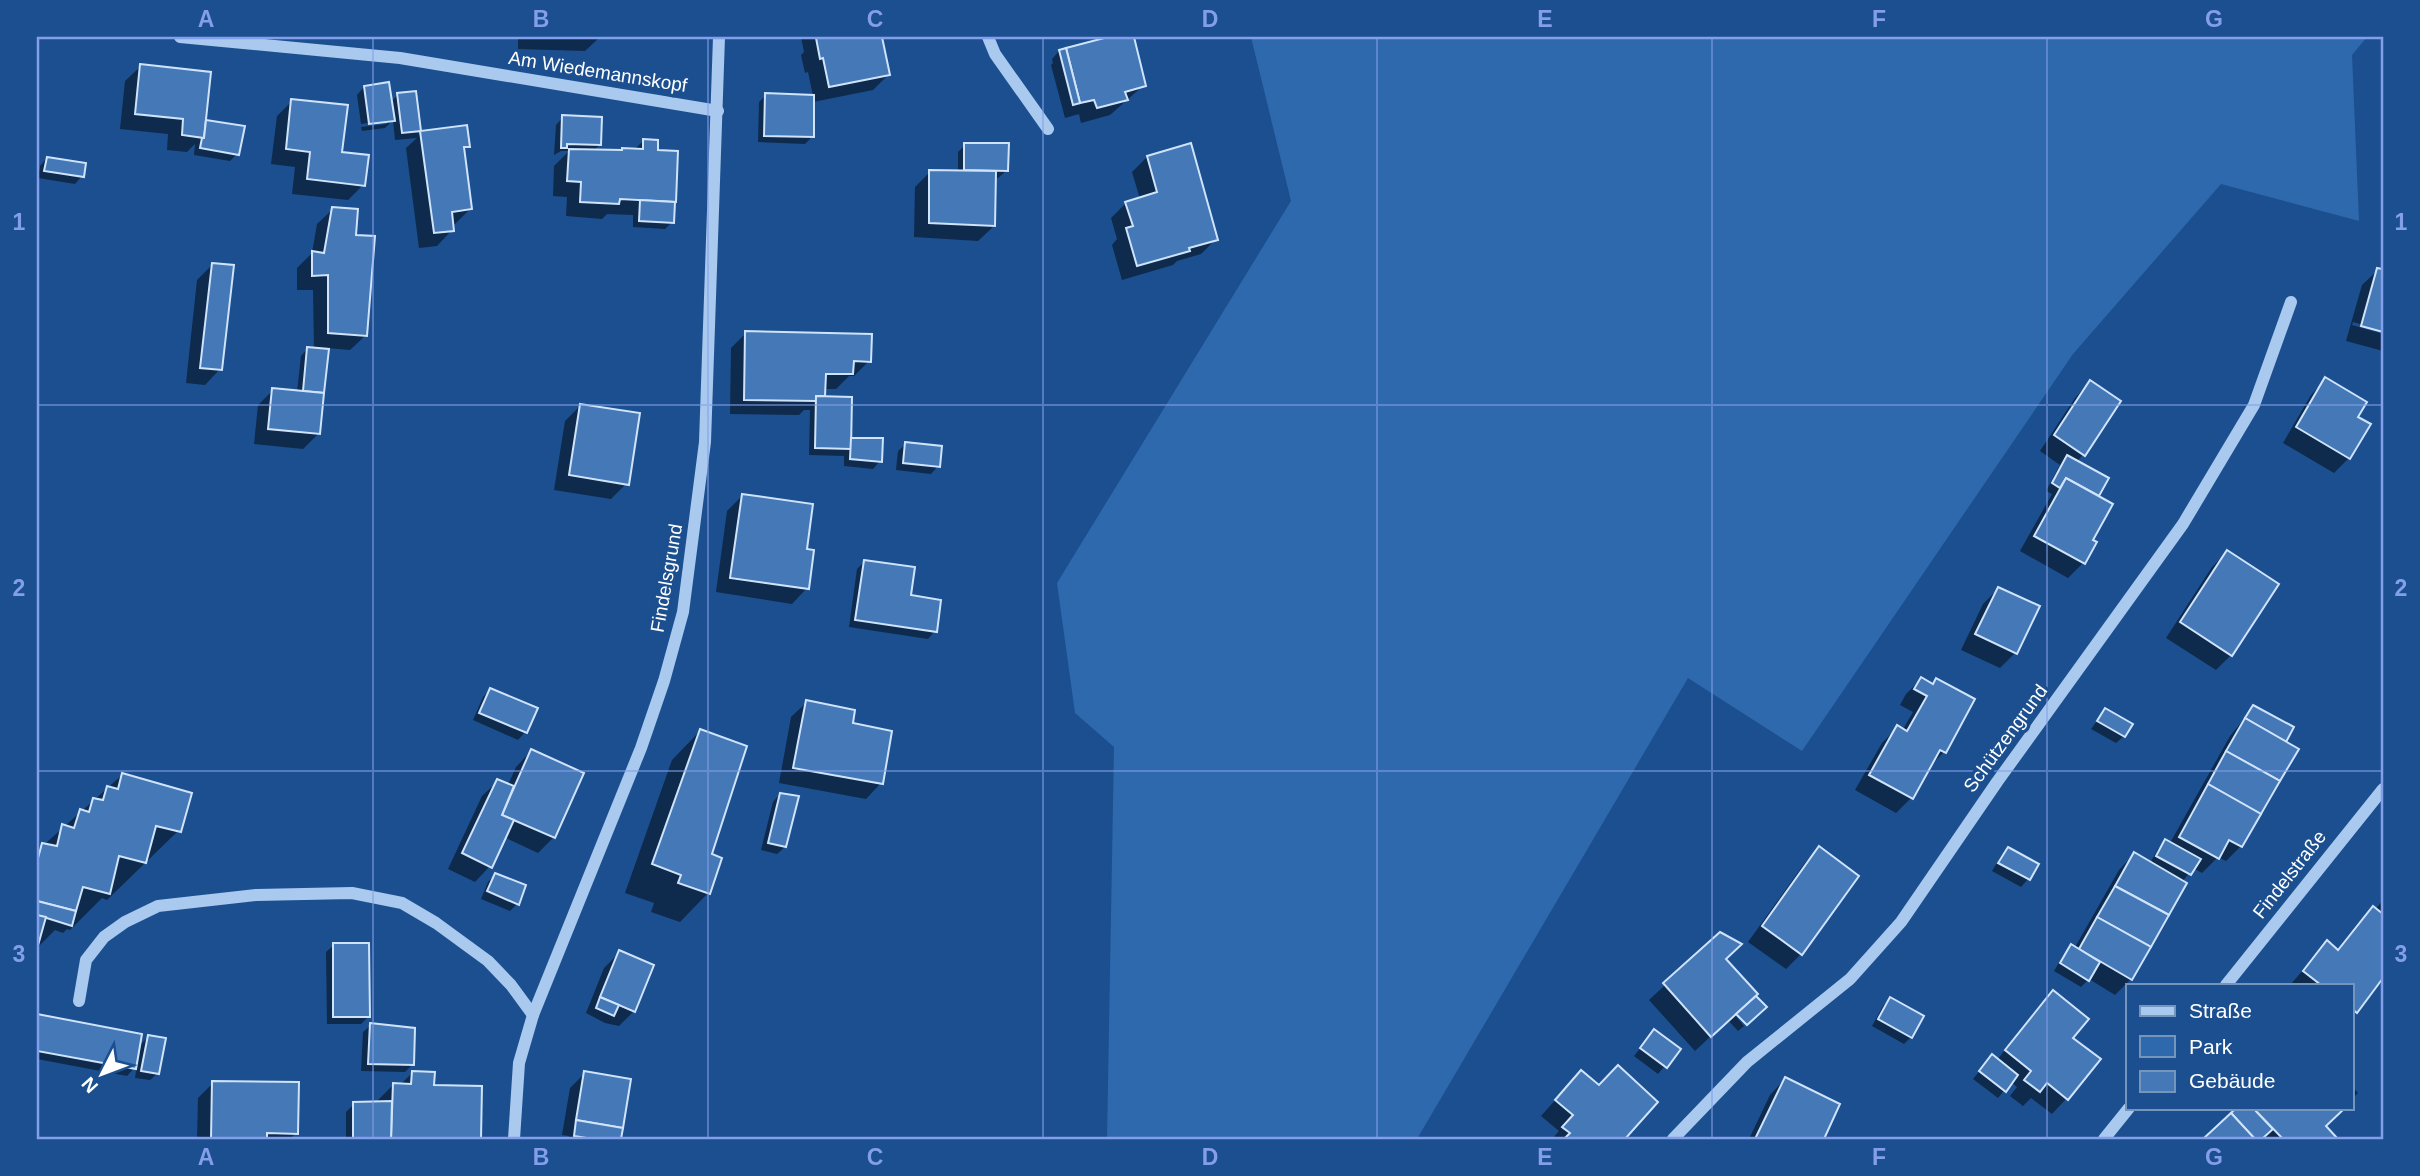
<svg xmlns="http://www.w3.org/2000/svg" width="2420" height="1176" viewBox="0 0 2420 1176" font-family="Arial,sans-serif">
  <rect width="100%" height="100%" fill="#1b4f8f"/>
  <polygon fill="#2e69ad" points="1251,37 2367,37 2352,55 2359,221 2221,184 2073,354 1802,751 1688,678 1417,1139 1107,1139 1114,747 1075,713 1057,583 1291,201"/>
  <g fill="#0007">
    <polygon points="518,37 600,37 585,51 518,49"/>
    <polygon points="801,37 881,37 888,75 873,90 813,102 813,136 805,144 758,142 759,102 766,95 813,96 808,72 805,73 801,55 804,52"/>
    <polygon points="1115,37 1132,37 1144,85 1110,115 1081,123 1079,114 1065,118 1051,65 1053,63 1052,59 1059,51"/>
    <polygon points="141,66 204,121 243,127 237,154 230,161 194,155 195,144 187,152 167,150 168,134 120,129 125,81"/>
    <polygon points="364,87 390,102 398,95 414,93 419,135 422,133 468,146 463,151 470,209 455,224 452,225 452,230 437,246 419,248 406,148 417,138 395,140 393,120 385,128 362,131 361,127 387,124 387,120 361,124 357,95"/>
    <polygon points="292,101 363,185 348,200 292,194 295,167 271,164 277,116"/>
    <polygon points="563,117 600,145 593,151 620,152 623,149 634,150 643,141 656,151 674,201 672,222 665,229 633,227 633,215 607,214 602,219 566,216 567,197 553,196 554,166 569,151 561,151 554,155 556,125"/>
    <polygon points="965,145 1006,171 998,178 994,178 994,226 978,241 914,237 915,187 930,172 958,172 958,152"/>
    <polygon points="1147,157 1216,239 1201,254 1177,261 1173,265 1122,280 1112,245 1117,239 1111,218 1126,203 1140,199 1132,172"/>
    <polygon points="47,158 82,176 75,184 38,178 40,166"/>
    <polygon points="333,209 354,237 366,335 350,350 327,348 318,434 303,449 254,444 258,405 273,390 297,392 301,356 308,348 314,349 313,290 297,290 297,268 312,253 317,224"/>
    <polygon points="213,264 220,369 205,385 186,383 197,280"/>
    <polygon points="2378,270 2383,271 2383,331 2353,322 2352,325 2383,334 2383,351 2346,341 2362,285"/>
    <polygon points="746,333 869,361 854,376 849,376 836,389 823,389 820,397 849,439 880,461 873,469 844,466 844,456 809,455 810,410 804,410 799,415 730,414 731,348"/>
    <polygon points="2326,379 2356,417 2349,458 2334,473 2283,443 2311,395"/>
    <polygon points="2090,382 2119,402 2083,455 2076,462 2098,495 2090,541 2083,563 2068,578 2020,551 2052,494 2046,491 2060,465 2040,451 2075,398"/>
    <polygon points="580,406 626,484 611,499 554,490 565,421"/>
    <polygon points="906,444 938,466 931,474 896,470 898,451"/>
    <polygon points="742,496 805,550 807,588 792,604 716,592 727,511"/>
    <polygon points="2227,552 2231,655 2216,670 2166,638 2212,567"/>
    <polygon points="864,562 909,597 935,631 928,639 849,627 857,569"/>
    <polygon points="1998,589 2037,607 2015,653 2000,668 1961,650 1983,604"/>
    <polygon points="1921,679 1932,685 1944,752 1929,767 1911,798 1896,813 1855,790 1882,743 1897,728 1902,731 1913,712 1900,705 1906,694"/>
    <polygon points="490,690 535,709 525,732 518,740 473,720 483,697"/>
    <polygon points="807,702 851,725 881,783 866,799 779,783 791,717"/>
    <polygon points="2254,707 2241,846 2226,861 2218,857 2202,873 2193,868 2182,882 2184,883 2131,979 2115,995 2089,979 2081,987 2054,971 2064,954 2071,947 2074,949 2119,870 2134,854 2150,863 2158,849 2166,841 2170,843 2230,736"/>
    <polygon points="2105,710 2124,736 2116,743 2091,729"/>
    <polygon points="700,731 710,856 708,893 680,922 651,912 654,903 625,893 672,760"/>
    <polygon points="531,751 581,774 554,837 538,853 504,837 490,866 475,882 448,869 482,796 498,781 508,785 516,767"/>
    <polygon points="122,775 178,831 107,900 102,898 70,930 67,929 63,933 55,930 37,948 37,851"/>
    <polygon points="780,794 785,847 777,854 761,850 773,802"/>
    <polygon points="1819,848 1801,954 1786,969 1748,942 1804,864"/>
    <polygon points="2008,849 2036,864 2028,879 2021,887 1992,871 2001,856"/>
    <polygon points="495,875 517,904 510,911 481,899 488,882"/>
    <polygon points="2383,900 2383,975 2352,1016 2352,985 2290,985 2327,943 2336,951 2358,923 2373,908 2375,910"/>
    <polygon points="1720,934 1724,959 1764,1007 1737,1012 1735,1015 1744,1026 1738,1031 1728,1020 1695,1051 1649,1000"/>
    <polygon points="334,945 368,1017 361,1024 327,1024 326,952"/>
    <polygon points="620,952 634,1011 619,1026 605,1023 586,1013 604,968"/>
    <polygon points="2053,993 2071,1038 2067,1098 2052,1114 2031,1098 2023,1106 2010,1096 2017,1087 2011,1082 1998,1098 1973,1079 1992,1056 1997,1060 2038,1008"/>
    <polygon points="1890,999 1911,1037 1904,1044 1872,1026 1883,1006"/>
    <polygon points="37,1016 140,1035 138,1047 149,1036 158,1073 150,1080 135,1078 137,1065 127,1076 37,1059"/>
    <polygon points="371,1025 412,1065 405,1072 361,1071 363,1032"/>
    <polygon points="1654,1031 1679,1049 1658,1074 1634,1056"/>
    <polygon points="412,1073 432,1086 480,1088 479,1139 346,1139 346,1112 354,1104 378,1103 378,1100 393,1085 400,1085"/>
    <polygon points="585,1073 629,1081 619,1139 568,1139 569,1136 562,1135 570,1088"/>
    <polygon points="1785,1079 1838,1105 1822,1139 1749,1139 1770,1095"/>
    <polygon points="213,1083 296,1133 290,1139 197,1139 198,1098"/>
    <polygon points="2352,1086 2358,1093 2352,1099"/>
    <polygon points="1566,1088 1656,1102 1623,1139 1552,1139 1559,1131 1541,1116"/>
    <polygon points="2239,1108 2252,1108 2257,1112 2261,1108 2343,1108 2324,1126 2336,1139 2206,1139"/>
  </g>
  <g fill="#4478b7" stroke="#cfe3fa" stroke-width="2">
    <polygon points="819,37 882,37 890,75 829,87 823,58 820,59 816,38"/>
    <polygon points="1108,37 1134,37 1146,86 1125,92 1128,100 1097,108 1094,100 1080,103 1066,48"/>
    <polygon points="1066,48 1080,103 1073,105 1059,50"/>
    <polygon points="140,64 211,72 204,138 182,135 183,119 135,114"/>
    <polygon points="389,82 395,121 369,124 364,86"/>
    <polygon points="416,91 421,131 402,133 397,93"/>
    <polygon points="765,93 814,95 814,137 764,136"/>
    <polygon points="291,99 348,105 342,152 369,155 365,186 307,179 310,152 286,149"/>
    <polygon points="562,115 602,117 601,145 567,144 567,148 561,148"/>
    <polygon points="206,120 245,126 239,155 200,148 202,138 204,138"/>
    <polygon points="467,125 470,147 464,147 472,209 452,212 454,231 434,233 420,131"/>
    <polygon points="643,139 658,140 658,150 678,151 676,202 620,199 619,204 580,202 581,182 567,181 569,149 622,150 622,148 643,149"/>
    <polygon points="964,143 1009,143 1008,171 964,170"/>
    <polygon points="1191,143 1218,240 1189,248 1190,251 1137,266 1126,228 1133,226 1125,202 1157,192 1147,156"/>
    <polygon points="47,157 86,163 84,177 44,171"/>
    <polygon points="929,170 996,171 995,226 929,223"/>
    <polygon points="640,200 675,202 674,223 639,221"/>
    <polygon points="332,207 358,209 356,235 375,236 367,336 328,333 328,275 312,276 312,251 324,253"/>
    <polygon points="212,263 234,265 222,370 200,368"/>
    <polygon points="2377,268 2383,269 2383,332 2361,326"/>
    <polygon points="745,331 872,334 871,362 854,361 853,374 826,374 825,396 816,396 816,401 744,400"/>
    <polygon points="307,347 329,349 324,393 303,391"/>
    <polygon points="2325,377 2367,402 2358,417 2371,424 2350,459 2296,427"/>
    <polygon points="2090,380 2121,401 2085,456 2054,435"/>
    <polygon points="272,388 324,393 320,434 268,429"/>
    <polygon points="816,396 852,397 851,449 815,448"/>
    <polygon points="580,404 640,413 629,485 569,475"/>
    <polygon points="851,438 883,438 882,462 850,459"/>
    <polygon points="905,442 942,446 940,467 903,463"/>
    <polygon points="2067,455 2109,478 2099,496 2066,478 2060,488 2052,483"/>
    <polygon points="2066,478 2113,504 2093,540 2097,542 2085,564 2034,536"/>
    <polygon points="742,494 813,504 807,549 814,550 809,589 730,578"/>
    <polygon points="2227,550 2279,584 2232,656 2180,622"/>
    <polygon points="864,560 915,567 911,595 941,600 937,632 855,620"/>
    <polygon points="1998,587 2040,606 2017,654 1975,634"/>
    <polygon points="1921,677 1933,684 1936,678 1975,699 1946,753 1940,750 1913,799 1869,775 1897,725 1907,731 1927,696 1914,689"/>
    <polygon points="490,688 538,708 527,733 479,713"/>
    <polygon points="806,700 855,710 853,723 892,731 883,784 793,768"/>
    <polygon points="2253,705 2294,727 2286,742 2245,718"/>
    <polygon points="2105,708 2133,724 2125,737 2097,721"/>
    <polygon points="2245,718 2299,749 2280,781 2226,751"/>
    <polygon points="700,729 747,746 712,854 722,858 710,894 678,883 681,875 652,864"/>
    <polygon points="531,749 584,773 555,838 502,815"/>
    <polygon points="2226,751 2280,781 2261,814 2208,784"/>
    <polygon points="122,773 192,793 181,832 156,826 146,863 119,856 110,894 83,887 76,911 37,901 37,862 42,843 57,846 62,824 74,828 80,809 89,812 93,798 103,800 107,786 118,789"/>
    <polygon points="497,779 514,786 502,815 514,820 492,868 462,853"/>
    <polygon points="2208,784 2261,814 2242,847 2229,840 2219,859 2179,837"/>
    <polygon points="780,793 799,796 786,847 768,843"/>
    <polygon points="2165,839 2201,859 2191,875 2156,856"/>
    <polygon points="1819,846 1859,876 1802,955 1762,926"/>
    <polygon points="2008,847 2039,864 2030,880 1998,863"/>
    <polygon points="2134,852 2187,883 2169,915 2115,886"/>
    <polygon points="495,873 526,885 519,905 487,891"/>
    <polygon points="2115,886 2169,915 2151,947 2097,917"/>
    <polygon points="37,901 76,911 72,926 37,915"/>
    <polygon points="2373,906 2383,914 2383,978 2357,1013 2352,1009 2352,985 2321,985 2303,971 2327,940 2338,950"/>
    <polygon points="37,915 46,917 37,949"/>
    <polygon points="2097,917 2151,947 2132,980 2079,949"/>
    <polygon points="1720,932 1742,944 1726,959 1758,994 1711,1037 1663,983"/>
    <polygon points="333,943 369,943 370,1017 333,1017"/>
    <polygon points="2071,944 2100,962 2089,981 2060,963"/>
    <polygon points="619,950 654,965 635,1012 600,997"/>
    <polygon points="2053,990 2089,1019 2073,1038 2101,1059 2068,1100 2047,1083 2040,1092 2024,1080 2031,1071 2005,1050"/>
    <polygon points="1756,996 1767,1007 1747,1025 1736,1014"/>
    <polygon points="600,997 619,1005 614,1016 596,1008"/>
    <polygon points="1890,997 1924,1016 1912,1038 1878,1019"/>
    <polygon points="37,1014 142,1034 136,1069 37,1051"/>
    <polygon points="370,1023 415,1028 414,1065 368,1064"/>
    <polygon points="1654,1029 1681,1049 1667,1068 1640,1048"/>
    <polygon points="148,1035 166,1038 159,1074 141,1071"/>
    <polygon points="1992,1054 2018,1075 2006,1092 1979,1071"/>
    <polygon points="1618,1065 1658,1102 1625,1139 1564,1139 1570,1133 1562,1127 1573,1115 1555,1100 1581,1070 1599,1085"/>
    <polygon points="412,1071 435,1072 434,1085 482,1086 481,1139 391,1139 393,1083 411,1084"/>
    <polygon points="584,1071 631,1079 623,1128 576,1120"/>
    <polygon points="1785,1077 1840,1104 1824,1139 1755,1139"/>
    <polygon points="212,1081 299,1082 298,1134 267,1133 267,1139 211,1139"/>
    <polygon points="392,1101 391,1139 353,1139 353,1102"/>
    <polygon points="2236,1108 2256,1108 2256,1111 2273,1129 2262,1139 2255,1139 2231,1113"/>
    <polygon points="2259,1108 2345,1108 2326,1126 2338,1139 2283,1139 2256,1111"/>
    <polygon points="2231,1113 2255,1139 2203,1139"/>
    <polygon points="576,1120 623,1128 621,1139 593,1139 574,1136"/>
  </g>
  <g fill="none" stroke-linecap="round" stroke-linejoin="round">
    <g stroke="#a9c9ee" stroke-width="12">
      <polyline points="180,37 400,58 718,111"/>
      <polyline points="988,37 995,54 1048,129"/>
      <polyline points="2226,985 2383,789"/>
      <polyline points="79,1001 86,960 104,937 125,922 158,906 256,895 352,893 402,903 436,923 488,961 511,985 533,1015"/>
      <polyline points="514,1139 519,1063 533,1015 641,748 664,681 683,612 705,442 719,37"/>
      <polyline points="1673,1139 1747,1062 1850,979 1901,922 1997,782 2183,524 2254,405 2291,302"/>
      <polyline points="2104,1139 2129,1108"/>
    </g>
  </g>
  <path fill="none" stroke="#839eea" stroke-width="2" stroke-opacity="0.55" d="M373 37V1139M708 37V1139M1043 37V1139M1377 37V1139M1712 37V1139M2047 37V1139M37 405H2383M37 771H2383"/>
  <g text-anchor="middle" stroke-width="7" stroke-linejoin="round" paint-order="stroke">
    <g font-size="19" fill="#fff" stroke="#1b4f8f">
      <text transform="translate(598 71) rotate(9)" y="7">Am Wiedemannskopf</text>
      <text transform="translate(666 578) rotate(-80)" y="7">Findelsgrund</text>
      <text transform="translate(2005 738) rotate(-54)" y="7">Schützengrund</text>
      <text transform="translate(2289 874) rotate(-52)" y="7">Findelstraße</text>
    </g>
  </g>
  <rect width="2420" height="1176" fill="none" stroke="#1b4f8f" stroke-width="77"/>
  <rect x="2126" y="984" width="228" height="126" fill="#1b4f8f" stroke="#7695bc" stroke-width="2"/>
  <rect x="2140" y="1006" width="35" height="10" fill="#a9c9ee" stroke="#7695bc" stroke-width="2"/>
  <text x="2189" y="1018" font-size="21" fill="#ffffff">Straße</text>
  <rect x="2140" y="1036" width="35" height="21" fill="#2e69ad" stroke="#7695bc" stroke-width="2"/>
  <text x="2189" y="1054" font-size="21" fill="#ffffff">Park</text>
  <rect x="2140" y="1071" width="35" height="21" fill="#4478b7" stroke="#7695bc" stroke-width="2"/>
  <text x="2189" y="1088" font-size="21" fill="#ffffff">Gebäude</text>
  <g transform="translate(102 1074) rotate(228)" stroke="#1b4f8f" stroke-width="5" paint-order="stroke">
  <path d="M0-5L12 26L0 18L-12 26Z" fill="#ffffff"/>
  <text y="-10" font-size="19" font-weight="bold" text-anchor="middle" fill="#ffffff">N</text>
  </g>
  <rect x="38" y="38" width="2344" height="1100" fill="none" stroke="#839eea" stroke-width="2.5"/>
  <g font-size="23" text-anchor="middle" font-weight="bold" fill="#839eea">
    <text x="206" y="27">A</text>
    <text x="541" y="27">B</text>
    <text x="875" y="27">C</text>
    <text x="1210" y="27">D</text>
    <text x="1545" y="27">E</text>
    <text x="1879" y="27">F</text>
    <text x="2214" y="27">G</text>
    <text x="19" y="230">1</text>
    <text x="2401" y="230">1</text>
    <text x="19" y="596">2</text>
    <text x="2401" y="596">2</text>
    <text x="19" y="962">3</text>
    <text x="2401" y="962">3</text>
    <text x="206" y="1165">A</text>
    <text x="541" y="1165">B</text>
    <text x="875" y="1165">C</text>
    <text x="1210" y="1165">D</text>
    <text x="1545" y="1165">E</text>
    <text x="1879" y="1165">F</text>
    <text x="2214" y="1165">G</text>
  </g>
</svg>
